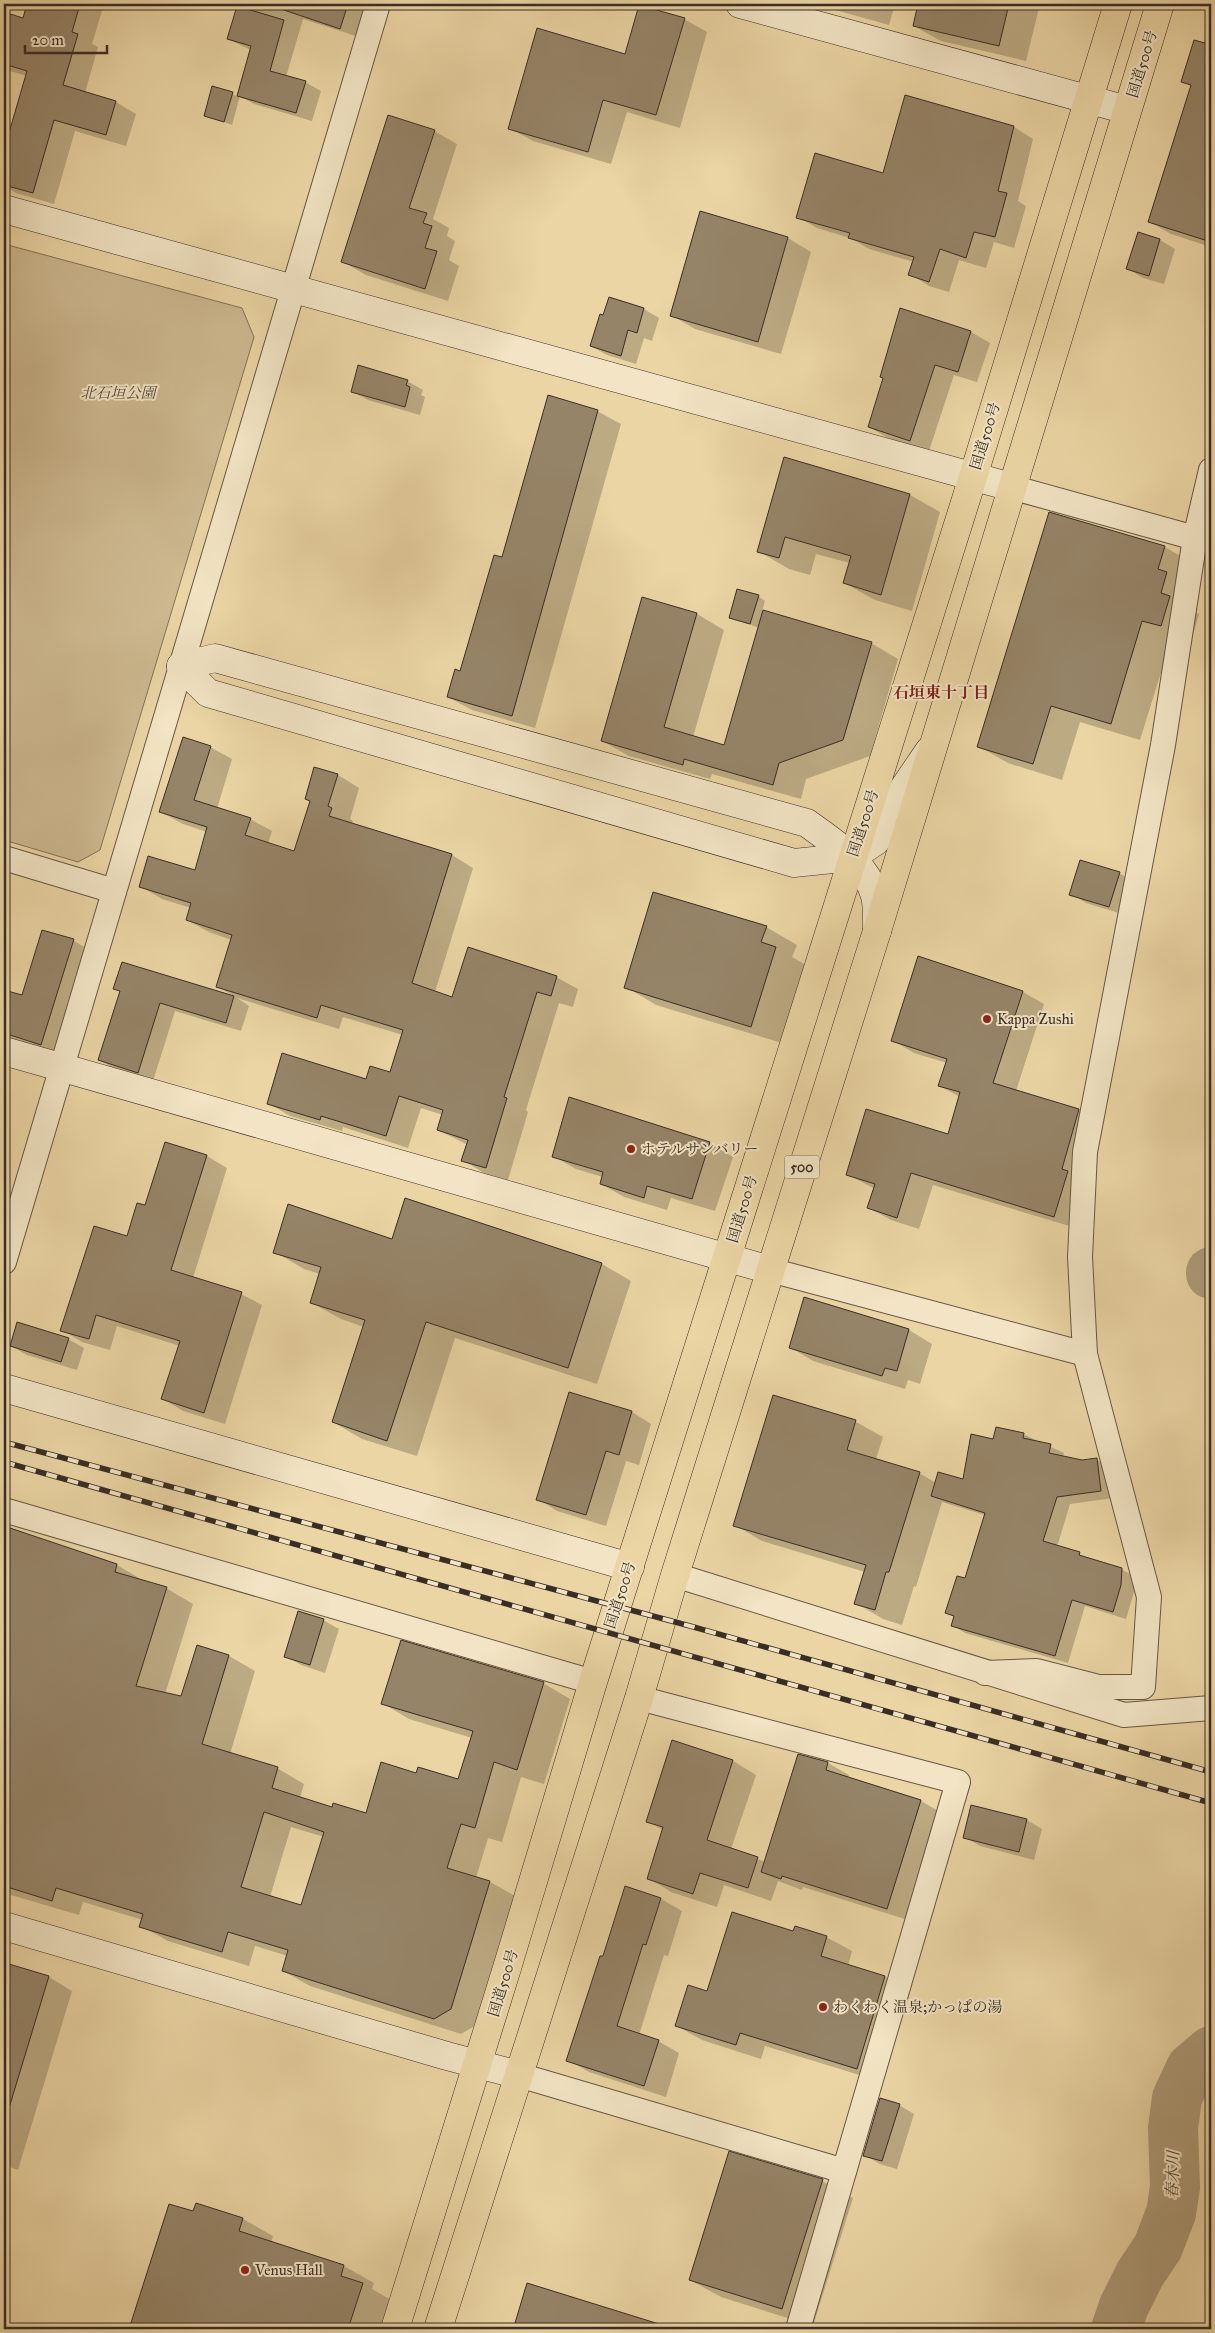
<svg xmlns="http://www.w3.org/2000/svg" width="1215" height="2333" viewBox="0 0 1215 2333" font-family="'IM FELL Great Primer','Noto Serif JP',serif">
  <rect width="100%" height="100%" fill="#ebd5a4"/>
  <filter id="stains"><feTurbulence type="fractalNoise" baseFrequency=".004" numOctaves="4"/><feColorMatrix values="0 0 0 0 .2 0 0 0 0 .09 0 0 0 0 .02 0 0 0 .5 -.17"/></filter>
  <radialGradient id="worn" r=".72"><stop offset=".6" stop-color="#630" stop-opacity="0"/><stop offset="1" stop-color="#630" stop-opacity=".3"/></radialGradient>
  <polygon fill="#cdb88f" stroke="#83725a" points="4,244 242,308 254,337 100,850 78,862 4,840"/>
  <g fill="#0003" fill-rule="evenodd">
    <polygon points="29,4 104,4 92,44 98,47 85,93 116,102 136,114 126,146 75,131 54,204 16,193 4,186 4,155 27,76 4,69 4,14 24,20"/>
    <polygon points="256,4 366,4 356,36 303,19 286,77 305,82 321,91 312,121 254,104 240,96 232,125 205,115 232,94 238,97 251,50 228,39 254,12"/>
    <polygon points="814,4 895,4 889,25"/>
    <polygon points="919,4 1040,4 1026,61 941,41 914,26"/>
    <polygon points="684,19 707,32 680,128 627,112 611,164 533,141 509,128"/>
    <polygon points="1195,41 1211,47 1211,247 1171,234 1150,222 1192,87 1182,81"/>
    <polygon points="906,97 1014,127 1033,139 1018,201 1026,206 1014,248 994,242 986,268 959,260 949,292 929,286 910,274 914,262 869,249 850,238 817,228 798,217 883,175"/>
    <polygon points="434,131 457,144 433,219 449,228 447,236 455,241 449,260 459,266 448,301 366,275 343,262"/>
    <polygon points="701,213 788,238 811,252 781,354 695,329 671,315"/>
    <polygon points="1160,240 1175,249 1164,284 1143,278 1128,269"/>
    <polygon points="644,309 659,318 652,341 644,338 636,364 607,355 591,346"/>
    <polygon points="971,332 990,343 977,382 954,375 929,451 888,438 869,427 885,378"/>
    <polygon points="407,381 423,390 421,395 425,397 420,415 368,400 352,391"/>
    <polygon points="597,411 621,424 535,728 472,710 448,697 461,672 503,559"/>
    <polygon points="785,458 910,495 940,512 912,611 875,600 844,583 850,563 816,554 810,575 789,569 758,551"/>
    <polygon points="1050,513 1165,547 1194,564 1190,609 1199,614 1191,642 1172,637 1140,740 1080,722 1062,780 1008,763 978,746"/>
    <polygon points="758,596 765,601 762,611 871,643 898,659 870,756 806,779 801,799 712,774 710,779 629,756 602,741 643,599 697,614 724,630 693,737 725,746 759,628 730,617"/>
    <polygon points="210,747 232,759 217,809 250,819 272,831 268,844 295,853 311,802 315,769 338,775 359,788 350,819 353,821 352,824 452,855 473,868 435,992 453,998 556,977 578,989 573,1007 559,1003 526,1110 528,1112 508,1180 484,1173 463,1160 468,1145 438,1130 443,1115 421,1108 408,1148 343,1127 342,1131 290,1116 268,1103 391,1073 403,1035 343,1017 339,1029 237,998 249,1006 241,1031 175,1011 153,1081 115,1069 99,1060 121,991 115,988 122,963 236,997 218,987 232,940 209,932 187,920 191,908 162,899 140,886 195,871 207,832 183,824 161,812"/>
    <polygon points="1119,873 1135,882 1125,915 1086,903 1071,894"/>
    <polygon points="766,927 797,945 792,957 806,965 782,1043 656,1005 626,987"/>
    <polygon points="43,931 74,941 93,952 61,1055 4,1037 4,991 23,997"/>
    <polygon points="4,959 9,962 4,977"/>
    <polygon points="1023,992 1044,1004 1016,1091 1079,1110 1101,1123 1076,1228 933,1185 919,1229 891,1220 869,1208 875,1189 847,1174 949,1136 960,1097 940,1086 947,1063 914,1053 892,1040"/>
    <polygon points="166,1143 207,1156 227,1168 193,1278 241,1294 262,1305 225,1424 183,1411 163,1399 180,1346 117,1326 110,1350 82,1342 62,1330 127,1238 146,1207"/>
    <polygon points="709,1143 733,1157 715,1211 671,1198 667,1210 624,1197 601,1184 603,1177 576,1169 553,1156"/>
    <polygon points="406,1200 602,1264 631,1281 597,1384 455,1338 417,1456 362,1439 333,1422 364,1327 341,1319 312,1303 320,1274 304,1269 275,1252 393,1240"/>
    <polygon points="805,1299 909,1330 932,1344 920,1384 908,1380 905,1389 813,1361 790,1347"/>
    <polygon points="68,1339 84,1348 77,1370 27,1355 11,1346"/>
    <polygon points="570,1393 632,1412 651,1424 639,1465 626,1461 606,1526 557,1511 538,1499"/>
    <polygon points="774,1397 856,1422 883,1437 876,1459 919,1473 936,1483 964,1481 994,1440 1023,1434 1064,1453 1063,1457 1082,1461 1096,1460 1110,1467 1114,1498 1070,1504 1057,1547 1121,1569 1135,1577 1134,1592 1126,1619 1085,1606 1068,1663 965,1633 952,1625 955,1617 947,1612 966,1580 985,1515 942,1502 916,1587 914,1586 902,1625 883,1619 856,1603 865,1572 762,1541 735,1525"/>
    <path d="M4 1528 117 1565 144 1581 166 1588 193 1604 165 1694 182 1697 229 1656 255 1671 230 1754 277 1768 304 1784 300 1798 332 1809 367 1814 417 1775 459 1781 472 1738 409 1719 382 1703 543 1683 570 1699 544 1784 521 1777 502 1842 488 1838 476 1878 490 1882 517 1897 478 2024 461 2034 310 1986 283 1971 288 1956 255 1946 249 1966 168 1941 141 1926 143 1920 83 1902 79 1915 4 1893ZM291 1827 324 1837 302 1907 270 1897Z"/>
    <polygon points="323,1620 339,1629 325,1673 301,1665 286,1656"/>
    <polygon points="799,1756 828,1763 849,1775 848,1778 921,1801 942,1813 908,1920 803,1887 802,1890 778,1881 771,1901 724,1885 717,1907 671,1892 648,1878 663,1830 647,1821 733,1761 756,1775 731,1849 765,1862"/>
    <polygon points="972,1806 1027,1820 1042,1829 1034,1860 980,1846 964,1837"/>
    <polygon points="626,1888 661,1899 682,1911 668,1956 664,1955 639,2035 658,2041 679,2053 666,2097 589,2072 568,2060"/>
    <polygon points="826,1937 852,1951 848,1966 885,1977 910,1992 882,2082 765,2046 761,2059 702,2040 677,2026 708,1993"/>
    <polygon points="10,1965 49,1977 72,1991 18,2170 4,2165 4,1986"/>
    <polygon points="899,2105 914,2114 897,2169 880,2164 865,2155"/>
    <polygon points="822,2181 853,2198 813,2326 721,2297 690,2280"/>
    <polygon points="196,2204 243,2219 273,2236 271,2243 344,2266 374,2283 372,2289 393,2301 384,2329 130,2329 170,2205 194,2213"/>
    <polygon points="516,2323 656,2325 664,2329 527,2329"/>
  </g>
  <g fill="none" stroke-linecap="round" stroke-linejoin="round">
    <g stroke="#ae9c79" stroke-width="50">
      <polyline points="1211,1272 1211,1274"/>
      <polyline points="1116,2329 1124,2306 1140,2274 1158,2247 1171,2213 1175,2187 1173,2128 1177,2098 1191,2068 1211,2051"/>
    </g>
  </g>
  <g fill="#968468" stroke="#392d26" fill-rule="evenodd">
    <polygon points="27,4 80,4 72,32 78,34 63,85 116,101 106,135 54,120 33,193 4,185 4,150 27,71 4,64 4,12 23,18"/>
    <polygon points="278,4 348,4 340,29 278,8"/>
    <polygon points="918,4 1009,4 999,46 913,26"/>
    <polygon points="639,5 685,18 656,115 603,100 588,152 508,129 537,28 625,54"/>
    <polygon points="237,6 284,20 270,71 306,81 296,113 237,96 251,46 227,39"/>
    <polygon points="1206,37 1211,38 1211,242 1148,222 1191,85 1181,82 1194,40 1205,43"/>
    <polygon points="212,86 233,92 224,122 204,116"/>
    <polygon points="905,95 1014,126 998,191 1007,193 995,237 974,232 966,258 940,249 929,282 908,275 914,257 848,238 850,233 796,218 815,153 883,173"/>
    <polygon points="388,115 435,130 409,208 427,213 423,223 432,226 425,248 437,251 425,289 341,262"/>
    <polygon points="700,211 788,237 758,342 670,316"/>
    <polygon points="1138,232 1160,239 1149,276 1126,269"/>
    <polygon points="609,297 644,308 637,333 628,330 621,356 590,346 600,314 603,315"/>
    <polygon points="900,308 971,331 958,372 935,365 910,441 868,427 883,378 880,377"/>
    <polygon points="358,365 408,380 406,385 410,387 405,407 351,392"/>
    <polygon points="548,395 598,410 512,716 447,697 455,669 460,671 494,555 502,557"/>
    <polygon points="784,457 910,494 881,595 843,583 851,556 785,537 779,558 757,552"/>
    <polygon points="1049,512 1165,546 1158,569 1167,572 1161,593 1170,596 1161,626 1142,621 1111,724 1051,706 1033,764 977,747"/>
    <polygon points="737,589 759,595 750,624 729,618"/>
    <polygon points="642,597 697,613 664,727 724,745 763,610 872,642 843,740 779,763 773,785 684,759 683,765 601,741"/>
    <polygon points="183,737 211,746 194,800 251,818 245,835 294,851 310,801 305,799 314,767 338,774 328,806 332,808 329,816 452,854 412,983 452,997 468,947 557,976 551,996 537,992 504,1097 507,1098 486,1168 461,1161 468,1140 437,1130 443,1110 399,1096 386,1136 321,1116 320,1120 267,1104 282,1053 366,1079 370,1066 390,1072 403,1030 321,1005 317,1018 216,987 232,935 186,920 191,903 139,887 148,856 195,870 207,827 159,812"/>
    <polygon points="1080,860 1120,872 1109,907 1069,895"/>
    <polygon points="653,892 767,926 761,942 776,947 751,1027 624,988"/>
    <polygon points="42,930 74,939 41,1045 4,1033 4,990 22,995"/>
    <polygon points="918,956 1023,991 993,1083 1079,1109 1062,1169 1068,1171 1054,1217 911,1173 897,1218 867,1208 875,1184 846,1175 866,1109 948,1134 960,1092 938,1086 947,1059 891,1041"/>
    <polygon points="122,962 234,996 226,1023 160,1003 138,1073 98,1060 120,991 113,989"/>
    <polygon points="569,1097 710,1142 692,1199 647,1186 644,1198 600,1184 603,1172 552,1157"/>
    <polygon points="165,1142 207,1155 171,1270 242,1292 204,1413 161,1399 180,1341 96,1315 89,1339 60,1331 94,1226 127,1236 137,1203 145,1205"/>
    <polygon points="405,1198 602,1263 568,1368 426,1322 387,1441 332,1422 365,1320 310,1303 321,1267 273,1253 288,1204 392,1239"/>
    <polygon points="804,1297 909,1329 897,1371 885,1368 882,1376 789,1348"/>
    <polygon points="17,1322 69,1338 61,1362 10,1346"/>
    <polygon points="569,1392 632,1411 619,1455 606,1451 586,1515 536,1500"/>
    <polygon points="773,1395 856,1420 847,1450 920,1472 889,1572 886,1572 875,1610 854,1604 866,1565 733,1526"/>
    <polygon points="996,1427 1024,1433 1023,1438 1051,1444 1049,1453 1082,1460 1097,1458 1101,1491 1057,1497 1043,1541 1080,1552 1079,1555 1122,1568 1121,1585 1113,1612 1072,1600 1055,1656 951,1626 954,1616 945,1613 957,1576 965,1578 985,1513 931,1496 938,1472 963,1479 971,1434 993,1439"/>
    <path d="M4 1526 117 1564 115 1572 167 1587 136 1686 181 1696 197 1645 229 1655 202 1744 278 1767 272 1788 332 1807 333 1803 366 1813 381 1762 416 1773 418 1767 458 1779 473 1731 381 1704 401 1640 544 1682 517 1770 494 1762 475 1828 461 1824 447 1868 490 1881 451 2009 434 2019 282 1971 288 1950 228 1932 222 1952 139 1927 143 1914 56 1888 52 1901 4 1886ZM264 1812 324 1832 301 1905 241 1887Z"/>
    <polygon points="298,1611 324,1619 310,1665 284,1657"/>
    <polygon points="672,1740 733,1760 707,1840 758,1857 748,1888 700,1873 693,1894 647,1879 663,1827 646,1822"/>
    <polygon points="798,1754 828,1762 826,1770 921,1800 887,1909 782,1876 781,1879 761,1872"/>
    <polygon points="971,1805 1027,1819 1019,1852 963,1838"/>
    <polygon points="625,1886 661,1898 646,1945 643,1944 617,2026 659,2040 644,2086 566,2061 600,1956 603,1956"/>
    <polygon points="732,1912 793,1931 795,1926 827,1936 821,1956 885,1976 857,2069 740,2033 736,2045 675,2026 688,1985 707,1991"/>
    <polygon points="9,1964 49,1976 9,2108 4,2108 4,1982"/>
    <polygon points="880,2098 900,2104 882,2161 863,2156"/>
    <polygon points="729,2151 823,2179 782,2309 689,2280"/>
    <polygon points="196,2203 243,2218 239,2231 344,2265 341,2276 363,2283 348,2329 129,2329 169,2204 193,2211"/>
    <polygon points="527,2283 659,2324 658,2329 533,2329 515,2323"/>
  </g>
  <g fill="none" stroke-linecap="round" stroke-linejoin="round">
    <defs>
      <g id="street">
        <polyline points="1011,487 1195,538"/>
        <polyline points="4,858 114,891"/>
        <polyline points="4,1262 378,4"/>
        <polyline points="770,1270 1085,1354"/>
        <polyline points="4,1510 593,1682"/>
        <polyline points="675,1575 1124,1715 1211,1708"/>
        <polyline points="985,1673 1037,1671 1099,1687 1143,1687 1149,1597 1085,1354 1080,1257 1085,1152 1163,745 1195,538 1211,470"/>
        <polyline points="639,1698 958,1782 798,2329"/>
        <polyline points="519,2075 844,2171"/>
      </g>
      <g id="secondary">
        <polyline points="740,4 1127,110"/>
        <polyline points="4,209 1011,487"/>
        <polyline points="181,666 208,693 794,863 852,857 876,841 893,804 929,751"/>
        <path d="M181 666 215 658 807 823C834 843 865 861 875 896 878 906 876 920 877 931"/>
        <polyline points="4,1051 770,1270"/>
        <polyline points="4,1388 630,1567"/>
        <polyline points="4,1926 447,2056 519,2075"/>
      </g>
      <g id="highway">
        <polyline points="395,2329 507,1968 593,1682 973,477 1118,4"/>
        <polyline points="438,2329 639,1698 675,1575 877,931 1160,4"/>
      </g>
    </defs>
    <use href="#street" stroke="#665746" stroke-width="26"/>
    <use href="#secondary" stroke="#392d26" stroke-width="29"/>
    <use href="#highway" stroke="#392d26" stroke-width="29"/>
    <use href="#street" stroke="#f2e4c4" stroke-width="24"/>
    <use href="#secondary" stroke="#f2e4c4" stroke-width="28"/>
    <use href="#highway" stroke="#ebd5a4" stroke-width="28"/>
    <defs>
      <g id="rail">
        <polyline points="4,1442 690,1626 1211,1772"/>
        <polyline points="4,1462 1211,1803"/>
      </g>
    </defs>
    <use href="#rail" stroke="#392d26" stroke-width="5.5"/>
    <use href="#rail" stroke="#f2e4c4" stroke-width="4" stroke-dasharray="11" stroke-linecap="butt"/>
  </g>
  <g fill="#8f2418" stroke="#f2e4c4" stroke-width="2">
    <circle cx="987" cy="1019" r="5"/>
    <circle cx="631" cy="1149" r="5"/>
    <circle cx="823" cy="2007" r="5"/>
    <circle cx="245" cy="2270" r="5"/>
  </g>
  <g text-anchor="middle" stroke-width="4" stroke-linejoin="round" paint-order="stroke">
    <rect fill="#f2e4c4" stroke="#706455" stroke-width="1" x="784.5" y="1155.5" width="35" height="23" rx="4"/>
    <g font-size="14" font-weight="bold" fill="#392d26">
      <text x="802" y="1172">500</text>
    </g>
    <g font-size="15" fill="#392d26" stroke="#f2e4c4">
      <text transform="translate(1142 64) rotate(-73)" y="5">国道500号</text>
      <text transform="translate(985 436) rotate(-73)" y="5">国道500号</text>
      <text transform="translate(863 823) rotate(-72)" y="5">国道500号</text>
      <text transform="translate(742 1209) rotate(-73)" y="5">国道500号</text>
      <text transform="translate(620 1595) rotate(-72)" y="5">国道500号</text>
      <text transform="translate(503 1983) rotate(-73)" y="5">国道500号</text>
    </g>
    <g font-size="15" font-style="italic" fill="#57493b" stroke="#f2e4c4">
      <text x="118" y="398">北石垣公園</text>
    </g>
    <g font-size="15" fill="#392d26" stroke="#f2e4c4" text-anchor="start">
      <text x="997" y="1024">Kappa Zushi</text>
      <text x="641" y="1154">ホテルサンバリー</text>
      <text x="833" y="2012">わくわく温泉;かっぱの湯</text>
      <text x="255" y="2275">Venus Hall</text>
    </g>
    <g font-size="16" font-weight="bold" fill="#7a1f14" stroke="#f2e4c4">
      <text x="941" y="698">石垣東十丁目</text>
    </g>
    <g font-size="16" font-style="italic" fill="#56493b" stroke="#f2e4c4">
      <text transform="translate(1172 2175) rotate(-88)" y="6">春木川</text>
    </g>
  </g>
  <rect width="1215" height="2333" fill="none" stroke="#ebd5a4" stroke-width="20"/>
  <rect x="5" y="5" width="1205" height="2323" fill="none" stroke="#392d26" stroke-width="2.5"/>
  <rect x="10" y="10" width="1195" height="2313" fill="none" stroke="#392d26"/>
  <path d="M25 45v8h82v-8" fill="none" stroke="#392d26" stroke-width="2.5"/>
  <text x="32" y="45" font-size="15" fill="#392d26" stroke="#f2e4c4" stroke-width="4" paint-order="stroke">20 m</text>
  <rect width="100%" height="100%" filter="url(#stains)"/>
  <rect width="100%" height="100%" fill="url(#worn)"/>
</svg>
